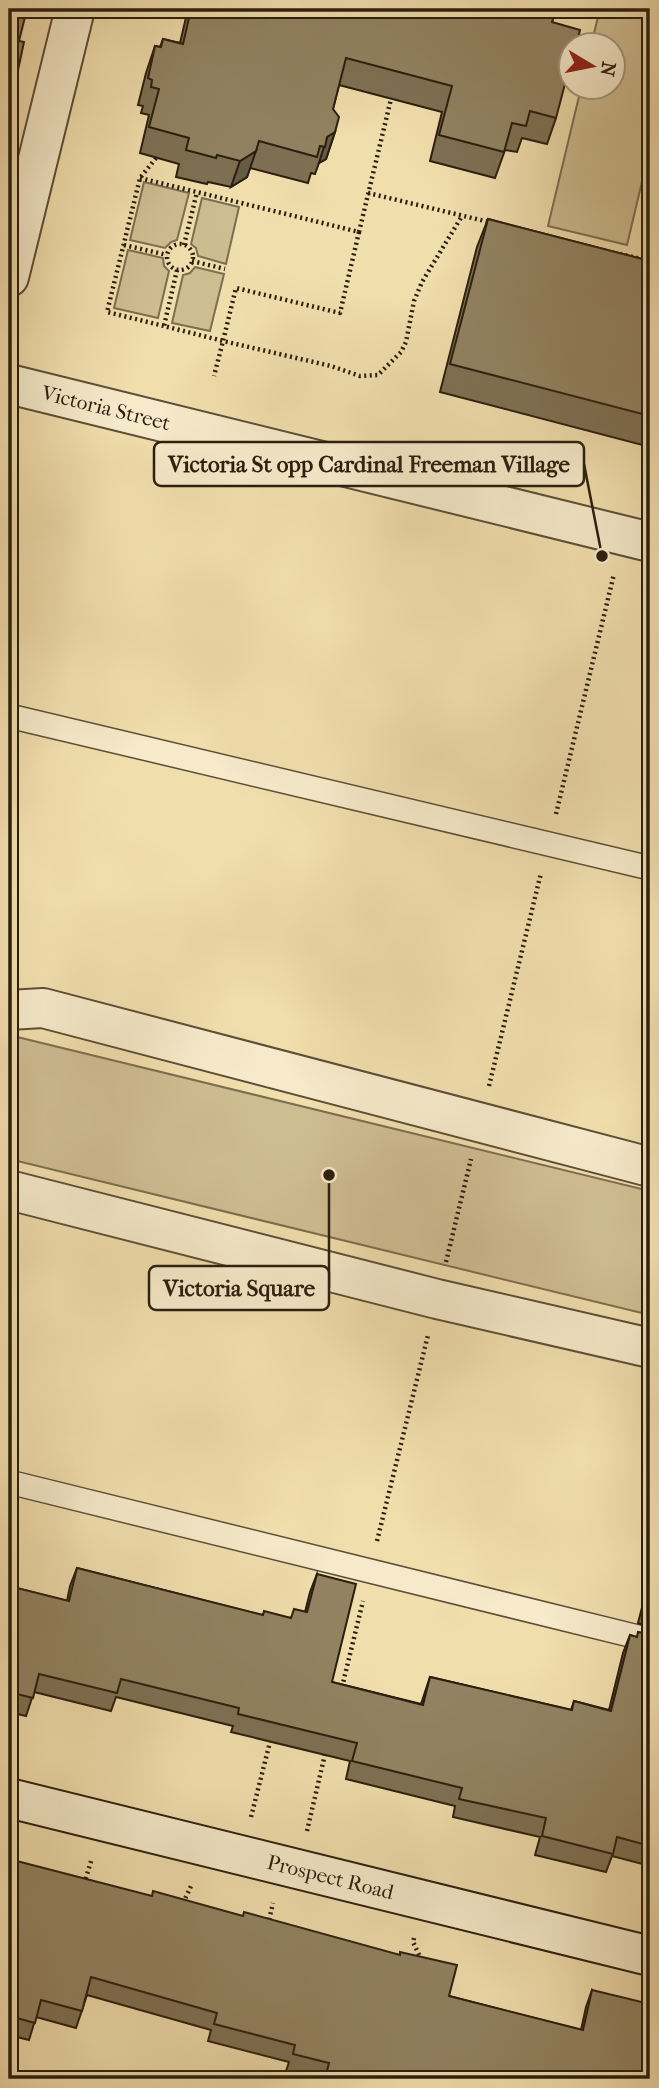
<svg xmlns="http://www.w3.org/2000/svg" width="659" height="2088" viewBox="0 0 659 2088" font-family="'IM FELL French Canon',serif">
  <rect width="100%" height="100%" fill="#f1dead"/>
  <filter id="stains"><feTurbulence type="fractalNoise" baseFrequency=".00286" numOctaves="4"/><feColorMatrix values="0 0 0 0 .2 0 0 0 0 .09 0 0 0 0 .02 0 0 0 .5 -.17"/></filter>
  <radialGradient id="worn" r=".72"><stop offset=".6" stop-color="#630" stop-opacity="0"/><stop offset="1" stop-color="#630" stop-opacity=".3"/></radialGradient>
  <g fill="#cfbd92" stroke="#7d6e50" stroke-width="2">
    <polygon points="600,9 650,9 650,148 627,245 548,226 581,88 614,88 614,46 591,45"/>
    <polygon points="144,182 189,193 177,240 171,242 165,248 130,240"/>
    <polygon points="202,198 239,207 226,264 198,256 196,248 191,244"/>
    <polygon points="128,250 163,258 164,266 169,271 158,318 114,308"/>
    <polygon points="195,267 224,274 210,331 172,323 183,275 190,273"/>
    <polygon points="9,1035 650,1191 650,1315 9,1159"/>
  </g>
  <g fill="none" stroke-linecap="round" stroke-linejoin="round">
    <defs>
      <g id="lane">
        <polyline points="9,716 650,868"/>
        <polyline points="9,1482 650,1640"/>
      </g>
      <g id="street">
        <polyline points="9,277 75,9"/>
        <path id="s1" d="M9 384 650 542"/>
        <polyline points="9,1010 43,1008 650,1167"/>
        <polyline points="9,1190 437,1299 650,1348"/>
      </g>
      <g id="secondary">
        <path id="s2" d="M9 1798 650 1956"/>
      </g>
    </defs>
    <use href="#lane" stroke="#5c4e36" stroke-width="26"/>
    <use href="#street" stroke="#5c4e36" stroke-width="42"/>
    <use href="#secondary" stroke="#2b1e0e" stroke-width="42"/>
    <g stroke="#2b1e0e" stroke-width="4.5" stroke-dasharray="2 3.5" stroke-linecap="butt">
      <polyline points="156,158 140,178 107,312 164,326"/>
      <polyline points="140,178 359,232 391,99"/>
      <polyline points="368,193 489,222"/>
      <polyline points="359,232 340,313 236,288 223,341 331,366 360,376 378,375 401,352 406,342 414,301 422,282 462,216"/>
      <circle cx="180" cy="257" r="13"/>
      <polyline points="124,245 167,255"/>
      <polyline points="184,245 197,192"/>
      <polyline points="620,254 650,261"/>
      <polyline points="192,261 225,269"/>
      <polyline points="177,270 164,326 223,341 214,376"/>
      <polyline points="556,814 614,574"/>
      <polyline points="489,1086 541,873"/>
      <polyline points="446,1262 471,1159"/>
      <polyline points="377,1541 428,1335"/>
      <polyline points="342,1687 363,1601"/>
      <polyline points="251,1817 270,1742"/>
      <polyline points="307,1831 326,1750"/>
      <polyline points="84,1884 92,1858"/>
      <polyline points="183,1903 192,1884"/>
      <polyline points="268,1925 273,1903"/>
      <polyline points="414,1938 413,1942 422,1961"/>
    </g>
    <use href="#lane" stroke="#f6eaca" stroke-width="23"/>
    <use href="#street" stroke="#f6eaca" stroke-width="38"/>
    <use href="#secondary" stroke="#f6eaca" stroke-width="38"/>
  </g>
  <g fill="#7e7053" stroke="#2b1e0e" stroke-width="2">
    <polygon points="9,9 19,41 17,75 11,90 9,90"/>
    <polygon points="188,9 435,9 466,17 468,9 556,9 552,22 556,118 547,144 522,138 517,152 505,150 495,178 430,161 442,112 339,85 333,109 335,132 326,159 319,163 315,174 311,173 308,183 250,168 247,177 231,187 208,182 207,184 176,177 179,164 140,153 149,115 141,113 143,106 138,105 146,73 155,46 160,47 163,39 180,43"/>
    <polygon points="488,219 650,261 650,447 440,392 477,247"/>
    <polygon points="77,1568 262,1615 291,1618 305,1612 310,1592 317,1574 332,1682 421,1704 430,1677 571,1710 574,1701 609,1710 623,1653 630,1635 636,1637 650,1634 650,1866 612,1856 606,1872 535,1855 540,1837 453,1817 455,1806 346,1779 350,1761 231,1732 233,1726 116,1697 111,1711 34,1692 26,1716 9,1712 9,1586 67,1601 70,1586"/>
    <polygon points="650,1576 650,1627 638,1623"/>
    <polygon points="9,1859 449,1996 581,2030 586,2007 592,1990 645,2079 319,2079 286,2071 289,2062 208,2041 211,2030 87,1995 76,2028 36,2017 29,2040 9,2035"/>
  </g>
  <g fill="#665b44" stroke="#2b1e0e" stroke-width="2">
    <polygon points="335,132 326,159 319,163 327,137"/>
    <polygon points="256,151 247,177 231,187 240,161"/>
  </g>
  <g fill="#928261" stroke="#2b1e0e" stroke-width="2">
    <polygon points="9,9 27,9 19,41 24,42 17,75 9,74"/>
    <polygon points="191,9 435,9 469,17 471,9 556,9 552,22 580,30 576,46 571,46 571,61 556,118 530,111 526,126 512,123 504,152 439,135 452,86 346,58 333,109 339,117 335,132 327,137 325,147 320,146 317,157 259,141 256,151 240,161 217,155 216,158 186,150 189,138 149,127 159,89 151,87 152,80 148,78 155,46 161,47 163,39 183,44"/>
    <polygon points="488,219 650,261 650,416 450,364"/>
    <polygon points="77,1568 263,1615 264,1611 291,1618 294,1609 307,1612 317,1574 356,1584 332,1682 423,1705 430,1677 572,1710 574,1701 611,1711 630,1635 637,1637 638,1632 650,1634 650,1846 617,1837 613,1854 542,1836 546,1818 459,1799 462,1788 352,1761 357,1743 238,1714 239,1708 121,1679 117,1693 39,1674 33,1698 9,1692 9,1586 69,1601"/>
    <polygon points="650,1583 650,1606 645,1604"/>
    <polygon points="9,1859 152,1896 153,1891 243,1916 244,1912 400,1955 400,1952 457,1965 449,1996 583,2030 592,1990 650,2004 650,2055 645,2079 332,2079 325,2078 329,2063 293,2054 295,2045 214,2024 217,2013 91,1977 82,2011 41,2000 35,2023 9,2016"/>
  </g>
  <g text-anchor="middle" stroke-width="5" stroke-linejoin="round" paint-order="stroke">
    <g font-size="21" fill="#2b1e0e" stroke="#f6eaca">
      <text dy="7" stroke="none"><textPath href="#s1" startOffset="100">Victoria Street</textPath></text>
      <text dy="7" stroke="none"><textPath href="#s2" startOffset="331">Prospect Road</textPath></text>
    </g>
  </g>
  <path fill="none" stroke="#2b1e0e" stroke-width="2.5" d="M602 556L584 464M329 1175L329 1288"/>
  <g fill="#2b1e0e" stroke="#f6eaca" stroke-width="2.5">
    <circle cx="602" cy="556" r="7"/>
    <circle cx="329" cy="1175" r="7"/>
  </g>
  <g fill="#f6eaca" stroke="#2b1e0e" stroke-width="2.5">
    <rect x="154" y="442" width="430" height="44" rx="7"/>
    <rect x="149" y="1266" width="180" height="44" rx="7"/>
  </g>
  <g font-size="23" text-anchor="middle" font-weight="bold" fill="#2b1e0e">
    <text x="369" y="472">Victoria St opp Cardinal Freeman Village</text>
    <text x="239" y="1296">Victoria Square</text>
  </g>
  <rect width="659" height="2088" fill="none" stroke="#f1dead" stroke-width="35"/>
  <rect x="10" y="10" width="638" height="2067" fill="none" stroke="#2b1e0e" stroke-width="3.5"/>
  <rect x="18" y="18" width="624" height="2053" fill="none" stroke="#2b1e0e" stroke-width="2"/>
  <g transform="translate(592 66) rotate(100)"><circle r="33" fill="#f6eaca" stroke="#a5987f" stroke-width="2"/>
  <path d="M0-5L12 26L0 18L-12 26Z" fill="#8f2418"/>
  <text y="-10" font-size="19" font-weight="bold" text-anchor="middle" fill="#2b1e0e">N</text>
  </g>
  <rect width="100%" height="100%" filter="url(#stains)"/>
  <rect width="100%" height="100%" fill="url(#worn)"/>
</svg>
